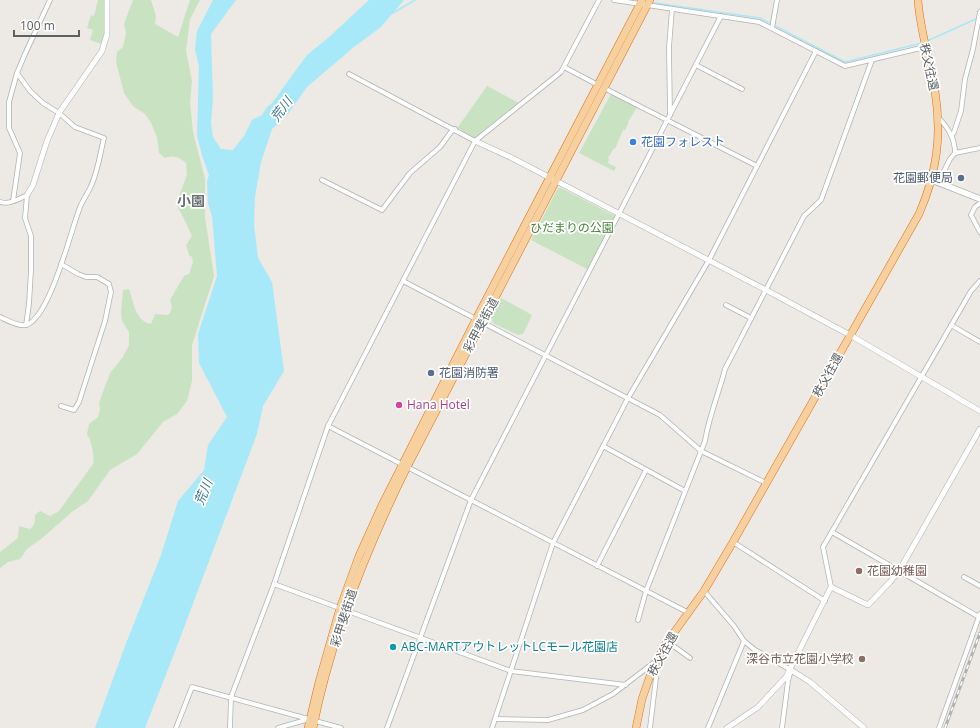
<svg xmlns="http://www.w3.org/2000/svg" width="980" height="728" viewBox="0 0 980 728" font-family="'Open Sans','Noto Sans JP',sans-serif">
  <rect width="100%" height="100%" fill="#ede9e4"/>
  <g fill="#c9e3c2">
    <polygon points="98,0 105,0 104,35 101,44 90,40 93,30 87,28 91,15 94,16"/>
    <path d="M133 0H151L156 16 155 24 178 37 190 0H200L190 19 186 51 192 81 190 103 193 132 205 179V217L214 276 192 345V381L187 401 177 414 163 422 137 454 110 470 88 501 73 511 41 539 27 549 20 559 8 562 0 568V552L18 538 19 526 30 529C35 526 35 521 35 515L40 511 50 516 59 511 93 464C95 457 91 440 87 434L89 424 98 417 100 410 99 403 110 373 123 357 129 345V332L122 321 121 312 123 290 129 289C134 303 135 321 151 324L155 314 168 315C173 310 172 306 170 300L184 276 189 274 193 262 192 257 189 255 186 245 192 236C187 226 184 217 178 208L179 196 187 175 186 163C179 157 174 155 165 158L159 153 157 137 151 123 145 114 133 106 124 93 116 62 117 52 123 47 126 33 124 24Z"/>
    <polygon points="487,86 519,103 474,138 458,128 458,127"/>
    <polygon points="611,94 637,107 628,122 629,122 625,130 623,130 615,149 614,148 608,158 609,159 608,163 616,167 614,171 579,153"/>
    <polygon points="558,188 561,188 615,216 615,218 589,268 587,269 531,240"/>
    <polygon points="501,298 532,315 523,334 518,335 493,323 491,317"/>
  </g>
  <polygon fill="#a8e9f9" points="213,0 236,0 211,34 213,99 211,123 213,137 221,149 233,150 244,136 252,120 262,115 267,107 272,103 307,55 328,38 369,0 404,0 381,27 354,47 307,87 288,114 272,129 261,162 255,197 254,224 258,258 272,282 284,371 263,406 257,434 174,654 145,728 95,728 125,646 161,555 178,501 204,470 208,445 227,417 199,363 198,334 217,276 212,216 208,204 207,181 209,175 202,155 197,136 199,67 195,49 197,31"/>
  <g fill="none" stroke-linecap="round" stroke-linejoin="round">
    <g stroke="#a8e9f9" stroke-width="1.5">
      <polyline points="655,3 760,18 845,62 922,43"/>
      <polyline points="393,13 415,0"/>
      <polyline points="927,41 978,18"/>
    </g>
    <defs>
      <g id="minor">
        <polyline points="614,0 759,22 845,66 925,47"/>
        <polyline points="772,28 777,0"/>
        <polyline points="696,65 742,89"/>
        <polyline points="564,67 598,85"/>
        <polyline points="349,74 475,141"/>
        <polyline points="604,88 757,166"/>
        <polyline points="670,115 669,47 672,9"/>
        <path d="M938 117C948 128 955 138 955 153"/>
        <polyline points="952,135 954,132 961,111 965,79 973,49 980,12"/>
        <polyline points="955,153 980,148"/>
        <polyline points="322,180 382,210 410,173 440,147 451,132 455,129"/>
        <polyline points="938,183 950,159 955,153"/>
        <polyline points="13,201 20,153 9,128 9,102 17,73 25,54 50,0"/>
        <path d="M0 202C9 205 19 199 27 195"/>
        <polyline points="980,203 975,207 971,215 980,232"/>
        <polyline points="403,281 660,415 701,451 766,483"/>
        <polyline points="726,305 751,318"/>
        <path d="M0 317C7 320 19 327 26 325 50 318 71 230 80 207 83 200 88 193 91 186 98 171 100 154 104 138L75 127 59 113 43 103 30 91 17 73"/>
        <polyline points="26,325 29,304 31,270 31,236 25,218 27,195"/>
        <polyline points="951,325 980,342"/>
        <polyline points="61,406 74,410 79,402 105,321 111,292 109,284 97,277 86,277 78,274 61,264"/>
        <polyline points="328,426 689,613"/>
        <polyline points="603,446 685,491"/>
        <polyline points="832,532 979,617"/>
        <polyline points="733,542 825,601"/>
        <polyline points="597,566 646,470"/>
        <polyline points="964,577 980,586"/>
        <polyline points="274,584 511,671 626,685"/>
        <polyline points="831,587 823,547 971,291 980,281"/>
        <polyline points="704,591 734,626 744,641 755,650 791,670 788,681 782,728"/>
        <path d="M638 620 646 591 705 441C709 416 719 393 725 369L804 216 821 200 872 60"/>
        <polyline points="668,642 690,658"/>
        <polyline points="496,719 548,720 583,710 613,694 656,661"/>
        <polyline points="176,728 192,687 341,728"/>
        <polyline points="230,728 231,697 274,584 328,426 475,141 561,72 599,0"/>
        <polyline points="278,728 309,719"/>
        <polyline points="387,728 471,500 721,16"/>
        <polyline points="492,728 553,543 628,398 709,260 816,51"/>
        <polyline points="650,728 656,678 653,670"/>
        <polyline points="708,728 744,641"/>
        <polyline points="939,728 980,614"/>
      </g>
      <g id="tertiary">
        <polyline points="475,141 512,158 766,290 850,335 980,411"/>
        <polyline points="27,195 33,185 47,141 59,113 102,51 107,34 107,0"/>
        <polyline points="791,670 810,682 864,728"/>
        <polyline points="727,728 758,707 786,677 831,587 868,605 890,582 899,571 980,429"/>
      </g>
      <polyline id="secondary" points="932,180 980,199"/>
      <g id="trunk">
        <polyline points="308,728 319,682 340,608 359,556 382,505 476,319 642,0"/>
        <path d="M313 728C331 637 366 550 407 467L650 0"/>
        <path d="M636 728 642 699 650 676 658 659 665 645 704 591 733 542 919 214C937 173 942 135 935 91 930 60 920 31 918 0"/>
      </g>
    </defs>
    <use href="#minor" stroke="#afb3b5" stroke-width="5.5"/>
    <use href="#tertiary" stroke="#afb3b5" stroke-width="6"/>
    <use href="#secondary" stroke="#aeb3b6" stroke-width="7"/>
    <use href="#trunk" stroke="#e16e10" stroke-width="8"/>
    <use href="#minor" stroke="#fff" stroke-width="4"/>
    <use href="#tertiary" stroke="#fff" stroke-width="5"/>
    <use href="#secondary" stroke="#fff" stroke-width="5.5"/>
    <use href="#trunk" stroke="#f7d09f" stroke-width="7"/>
    <defs>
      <polyline id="rail" points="945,728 980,633"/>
    </defs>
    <use href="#rail" stroke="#b0b1b1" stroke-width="3"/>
    <use href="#rail" stroke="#fff" stroke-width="1.5" stroke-dasharray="4.5" stroke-linecap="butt"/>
  </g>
  <circle fill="#3f7fe0" stroke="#fff" stroke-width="1.5" cx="633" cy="142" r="4"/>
  <g fill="#5c6f8a" stroke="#fff" stroke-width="1.5">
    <circle cx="961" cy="178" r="4"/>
    <circle cx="431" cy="373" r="4"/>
  </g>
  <circle fill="#d1479c" stroke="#fff" stroke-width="1.5" cx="399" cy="405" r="4"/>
  <g fill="#8d6e63" stroke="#fff" stroke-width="1.5">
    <circle cx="859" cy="571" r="4"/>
    <circle cx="862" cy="659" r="4"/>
  </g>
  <circle fill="#0f9aa8" stroke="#fff" stroke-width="1.5" cx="393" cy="647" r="4"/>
  <g text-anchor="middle" stroke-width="3.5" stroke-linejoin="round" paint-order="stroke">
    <g font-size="12" fill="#5c6163" stroke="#fff">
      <text transform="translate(929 67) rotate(78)" y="4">秩父往還</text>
      <text transform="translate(481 325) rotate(-62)" y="4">彩甲斐街道</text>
      <text transform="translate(828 375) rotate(-61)" y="4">秩父往還</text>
      <text transform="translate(344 618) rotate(-72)" y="4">彩甲斐街道</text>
      <text transform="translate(663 654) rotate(-61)" y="4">秩父往還</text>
    </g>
    <g font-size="12" fill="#366cbe" stroke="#fff" text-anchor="start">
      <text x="641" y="146">花園フォレスト</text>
    </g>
    <g font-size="12" fill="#4e5e75" stroke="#fff" text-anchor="end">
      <text x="953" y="182">花園郵便局</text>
      <text x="439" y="377" text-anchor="start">花園消防署</text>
    </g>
    <g font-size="12" fill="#49833b" stroke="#fff">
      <text x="572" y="232">ひだまりの公園</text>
    </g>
    <g font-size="12" fill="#b23c85" stroke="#fff" text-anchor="start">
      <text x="407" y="409">Hana Hotel</text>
    </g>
    <g font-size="12" fill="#785e54" stroke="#fff" text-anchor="start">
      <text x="867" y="575">花園幼稚園</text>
      <text x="854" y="663" text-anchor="end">深谷市立花園小学校</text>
    </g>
    <g font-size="12" fill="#0d838f" stroke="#fff" text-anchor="start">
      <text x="401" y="651">ABC-MARTアウトレットLCモール花園店</text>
    </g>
    <g font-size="13" font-style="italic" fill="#3d7990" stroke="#fff">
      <text transform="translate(281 109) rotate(-53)" y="5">荒川</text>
      <text transform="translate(203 492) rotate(-68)" y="5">荒川</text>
    </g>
    <g font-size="14" font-weight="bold" fill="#6d7375" stroke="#fff">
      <text x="191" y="206">小園</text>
    </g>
  </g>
  <path d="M14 30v6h65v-6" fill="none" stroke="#5c6163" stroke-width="2"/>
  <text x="20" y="30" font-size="12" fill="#5c6163" stroke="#ffffff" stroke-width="3" paint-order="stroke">100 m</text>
</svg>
